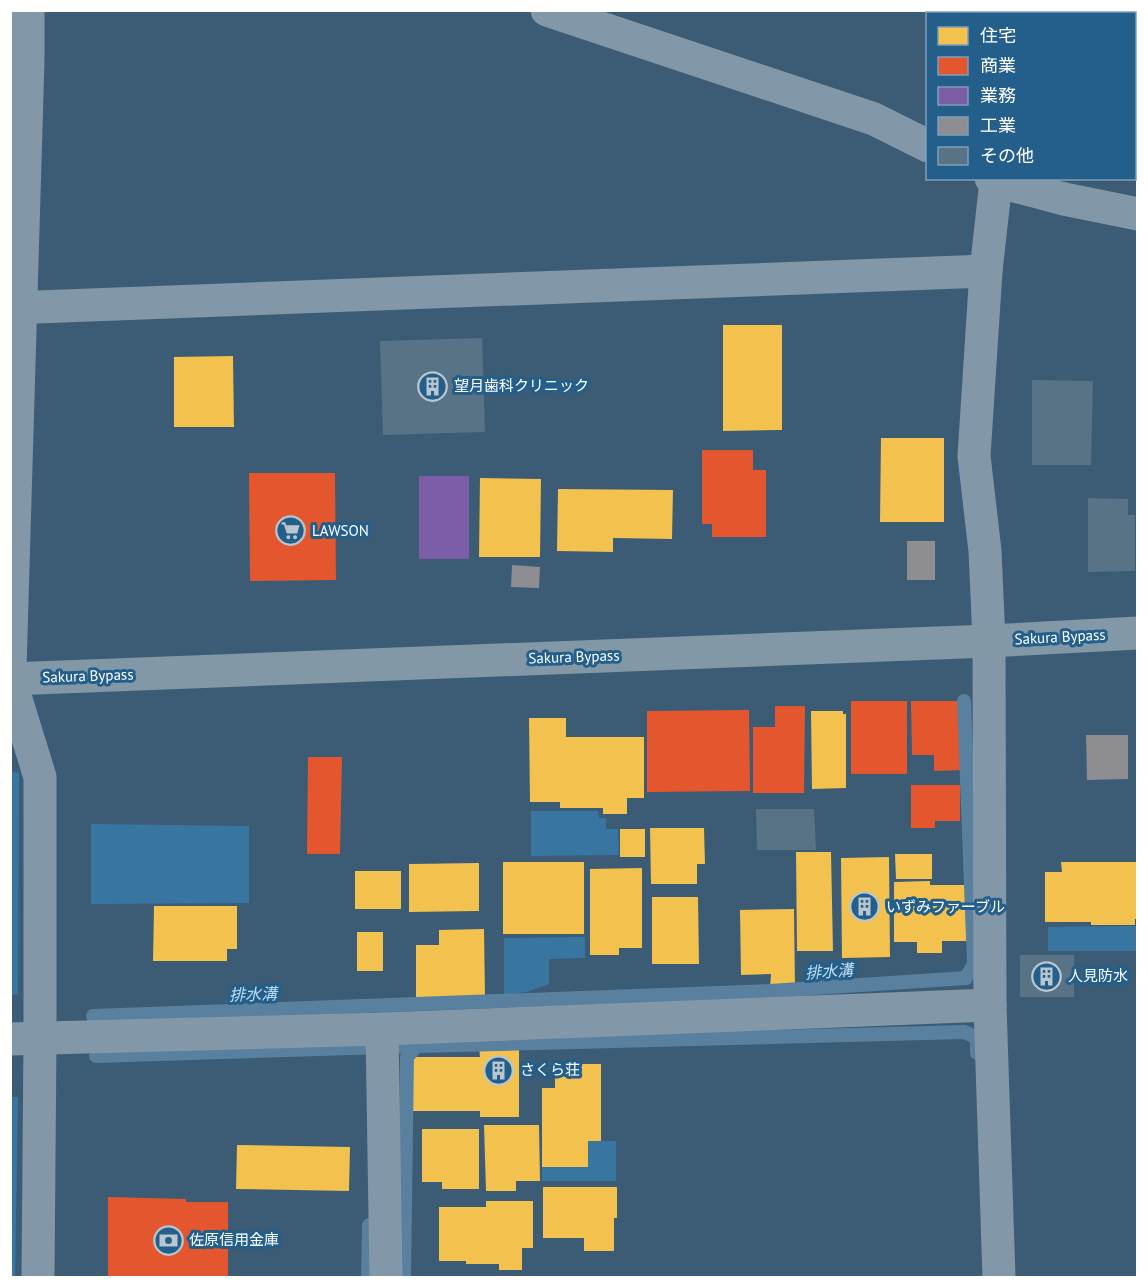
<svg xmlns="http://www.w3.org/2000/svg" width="1148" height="1288" viewBox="0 0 1148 1288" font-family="'PT Sans','Noto Sans JP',sans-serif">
  <rect width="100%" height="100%" fill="#3b5c74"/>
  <g fill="#3876a1">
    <polygon points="11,771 19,773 18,994 12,995 10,994"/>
    <polygon points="531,811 598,811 599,818 606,818 606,829 618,829 619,855 531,856"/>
    <polygon points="91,824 249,826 249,903 91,904"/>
    <polygon points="1137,926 1137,951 1048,951 1048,927"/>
    <polygon points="585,937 585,958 549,959 549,984 527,992 504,995 504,938"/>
    <polygon points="11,1097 18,1097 15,1278 10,1277"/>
    <polygon points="588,1141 616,1141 616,1181 542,1181 542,1167 588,1167"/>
  </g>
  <g fill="#f2c14e">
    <polygon points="723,325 782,325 782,430 723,431"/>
    <polygon points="233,356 234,427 174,427 174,357"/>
    <polygon points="881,438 944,438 944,522 880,522"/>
    <polygon points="480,478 541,479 540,557 479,557"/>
    <polygon points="558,489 673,490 672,539 613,538 613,552 557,551"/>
    <polygon points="811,711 843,711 843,714 846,714 846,788 812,789"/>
    <polygon points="529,718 566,718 566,737 644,737 644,798 627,798 627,814 603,814 603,808 560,808 560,802 530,802"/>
    <polygon points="650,828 704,828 705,864 697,864 697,884 651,884"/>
    <rect x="620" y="829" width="25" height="28"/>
    <polygon points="796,852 831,852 833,951 797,951"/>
    <polygon points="895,854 932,854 932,879 896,879"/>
    <polygon points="889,857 890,957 842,958 841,858"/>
    <rect x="503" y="862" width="81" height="72"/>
    <polygon points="1061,862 1138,862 1138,919 1135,919 1135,925 1091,925 1091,922 1045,922 1045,872 1062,872"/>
    <polygon points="479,863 479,911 409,912 409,864"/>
    <polygon points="642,868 642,948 619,948 619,955 590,955 590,869"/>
    <rect x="355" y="871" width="46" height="38"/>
    <polygon points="930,881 930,885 970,885 971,941 942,941 942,953 917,953 917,942 894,942 894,882"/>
    <polygon points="652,897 698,897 699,964 652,964"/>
    <polygon points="154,906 237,906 237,949 227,949 227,961 153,961"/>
    <polygon points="794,909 795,988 770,988 771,974 741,975 740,910"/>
    <polygon points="484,929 485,997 416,998 416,945 439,945 439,930"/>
    <rect x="357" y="932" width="26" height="39"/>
    <polygon points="479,1045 519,1045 519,1117 480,1117 480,1111 409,1111 409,1057 480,1057"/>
    <polygon points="555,1064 601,1064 601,1141 588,1141 588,1167 542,1167 542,1088 555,1088"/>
    <polygon points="484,1125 539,1125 540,1181 516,1181 516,1191 486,1191"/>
    <polygon points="422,1129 479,1129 479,1189 442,1189 442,1182 422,1182"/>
    <polygon points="237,1145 350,1147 349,1191 236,1189"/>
    <polygon points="543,1187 617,1187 617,1218 614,1218 614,1251 584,1251 584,1238 543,1238"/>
    <polygon points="486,1201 533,1201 533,1248 522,1248 522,1270 499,1270 499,1264 466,1264 466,1261 439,1261 439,1207 486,1207"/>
  </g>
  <g fill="#e4572e">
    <polygon points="702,450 753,450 753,470 766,470 766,537 712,537 712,524 702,524"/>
    <polygon points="249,473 335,473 336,580 250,581"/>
    <rect x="851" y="701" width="56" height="73"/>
    <polygon points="911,701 963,701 964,770 934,771 934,755 912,755"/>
    <polygon points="775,706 805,706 804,793 753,793 753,727 775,727"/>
    <polygon points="749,710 750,791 647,792 647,711"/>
    <polygon points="308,757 342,757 340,854 307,854"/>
    <polygon points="911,785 960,785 960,821 935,821 935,828 911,828"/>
    <polygon points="108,1197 186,1199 186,1202 228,1202 228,1278 108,1278"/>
  </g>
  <rect fill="#7b5ea7" x="419" y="476" width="50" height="83"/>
  <g fill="#8d8d92">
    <rect x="907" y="541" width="28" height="39"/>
    <polygon points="512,565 540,567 539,588 511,587"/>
    <polygon points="1086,735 1128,735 1128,779 1087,780"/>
  </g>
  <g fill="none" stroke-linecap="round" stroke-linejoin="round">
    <g stroke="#59809e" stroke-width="14">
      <polyline points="93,1016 770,991 966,978 974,964 964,701"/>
      <polyline points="96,1056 417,1046 417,1042"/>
      <polyline points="368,1278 369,1225"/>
      <polyline points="404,1278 407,1057 417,1046 965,1032 977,1038 977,1053"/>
    </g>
  </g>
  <g fill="#587385">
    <rect x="1134" y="76" width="4" height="81"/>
    <polygon points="482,338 485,432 383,435 380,341"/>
    <polygon points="1032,380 1093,381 1091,465 1032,465"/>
    <polygon points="1088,498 1128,499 1128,515 1135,515 1135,571 1088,572"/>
    <polygon points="756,809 814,809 816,850 757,850"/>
    <rect x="1020" y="955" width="54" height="42"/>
  </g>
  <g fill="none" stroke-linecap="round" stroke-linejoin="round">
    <g stroke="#8298a8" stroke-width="33">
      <polyline points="547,10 874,119 928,146"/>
      <polyline points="991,178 996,181 1064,199 1138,214"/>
      <polyline points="996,181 986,271 974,456 985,551 989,641 990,1005 999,1278"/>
      <polyline points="10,308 986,271"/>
      <polyline points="10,669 28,60 28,10"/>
      <polyline points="382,1029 386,1278"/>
      <polyline points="10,1039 382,1029 990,1005"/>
    </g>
    <polyline stroke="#8298a8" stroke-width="33" points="10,680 40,777 40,1039 38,1278"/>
    <polyline stroke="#8298a7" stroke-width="33" points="10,679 989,641 1138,633"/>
  </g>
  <defs>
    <symbol id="building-ring" viewBox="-11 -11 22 22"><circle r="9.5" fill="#245f8b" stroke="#bac6ce" stroke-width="1.5"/><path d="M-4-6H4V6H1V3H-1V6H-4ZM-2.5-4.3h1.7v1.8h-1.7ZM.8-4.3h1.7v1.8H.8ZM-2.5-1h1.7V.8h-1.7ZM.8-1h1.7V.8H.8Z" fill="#bac6ce"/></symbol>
    <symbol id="supermarket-ring" viewBox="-11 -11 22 22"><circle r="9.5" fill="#245f8b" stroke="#bac6ce" stroke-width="1.5"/><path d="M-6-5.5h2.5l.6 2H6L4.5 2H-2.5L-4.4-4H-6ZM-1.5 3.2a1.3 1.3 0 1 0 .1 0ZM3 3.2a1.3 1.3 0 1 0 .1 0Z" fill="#bac6ce"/></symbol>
    <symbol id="bank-ring" viewBox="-11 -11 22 22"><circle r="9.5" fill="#245f8b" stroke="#bac6ce" stroke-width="1.5"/><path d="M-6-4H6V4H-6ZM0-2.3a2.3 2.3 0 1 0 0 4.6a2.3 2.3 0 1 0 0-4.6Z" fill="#bac6ce"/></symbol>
  </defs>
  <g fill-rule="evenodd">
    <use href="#building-ring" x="416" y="370" width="33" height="33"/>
    <use href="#supermarket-ring" x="274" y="514" width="33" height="33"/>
    <use href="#building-ring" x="848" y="890" width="33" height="33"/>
    <use href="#building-ring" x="1030" y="960" width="33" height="33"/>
    <use href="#building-ring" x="482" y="1054" width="33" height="33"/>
    <use href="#bank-ring" x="152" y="1224" width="33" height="33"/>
  </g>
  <g text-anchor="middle" stroke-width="6" stroke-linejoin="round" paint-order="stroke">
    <g font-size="15" fill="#fff" stroke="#245f8b" text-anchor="start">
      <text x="454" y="391">望月歯科クリニック</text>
      <text x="312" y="536">LAWSON</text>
      <text x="886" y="912">いずみファーブル</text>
      <text x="1068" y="981">人見防水</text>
      <text x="520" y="1075">さくら荘</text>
      <text x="189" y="1245">佐原信用金庫</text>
    </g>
    <g font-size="15" fill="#fff" stroke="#245f8b">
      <text transform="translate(1060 637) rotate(-3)" y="5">Sakura Bypass</text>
      <text transform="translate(574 657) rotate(-2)" y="5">Sakura Bypass</text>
      <text transform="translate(88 676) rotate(-2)" y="5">Sakura Bypass</text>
    </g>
    <g font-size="16" font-style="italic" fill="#beddf1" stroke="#245f8b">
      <text transform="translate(829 971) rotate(-4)" y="6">排水溝</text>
      <text transform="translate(253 994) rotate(-2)" y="6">排水溝</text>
    </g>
  </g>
  <rect width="1148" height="1288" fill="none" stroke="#ffffff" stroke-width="24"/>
  <rect x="926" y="12" width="210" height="168" fill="#245f8b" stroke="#7c9fb9" stroke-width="1.5"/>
  <rect x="938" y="27" width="30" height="18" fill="#f2c14e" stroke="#7c9fb9" stroke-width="1.5"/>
  <text x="980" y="42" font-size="18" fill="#ffffff">住宅</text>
  <rect x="938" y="57" width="30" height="18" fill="#e4572e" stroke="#7c9fb9" stroke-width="1.5"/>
  <text x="980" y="72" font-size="18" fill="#ffffff">商業</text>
  <rect x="938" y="87" width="30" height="18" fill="#7b5ea7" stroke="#7c9fb9" stroke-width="1.5"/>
  <text x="980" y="102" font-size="18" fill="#ffffff">業務</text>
  <rect x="938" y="117" width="30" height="18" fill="#8d8d92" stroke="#7c9fb9" stroke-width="1.5"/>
  <text x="980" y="132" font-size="18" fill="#ffffff">工業</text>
  <rect x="938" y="147" width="30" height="18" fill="#587385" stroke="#7c9fb9" stroke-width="1.5"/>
  <text x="980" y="162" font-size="18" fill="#ffffff">その他</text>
</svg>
